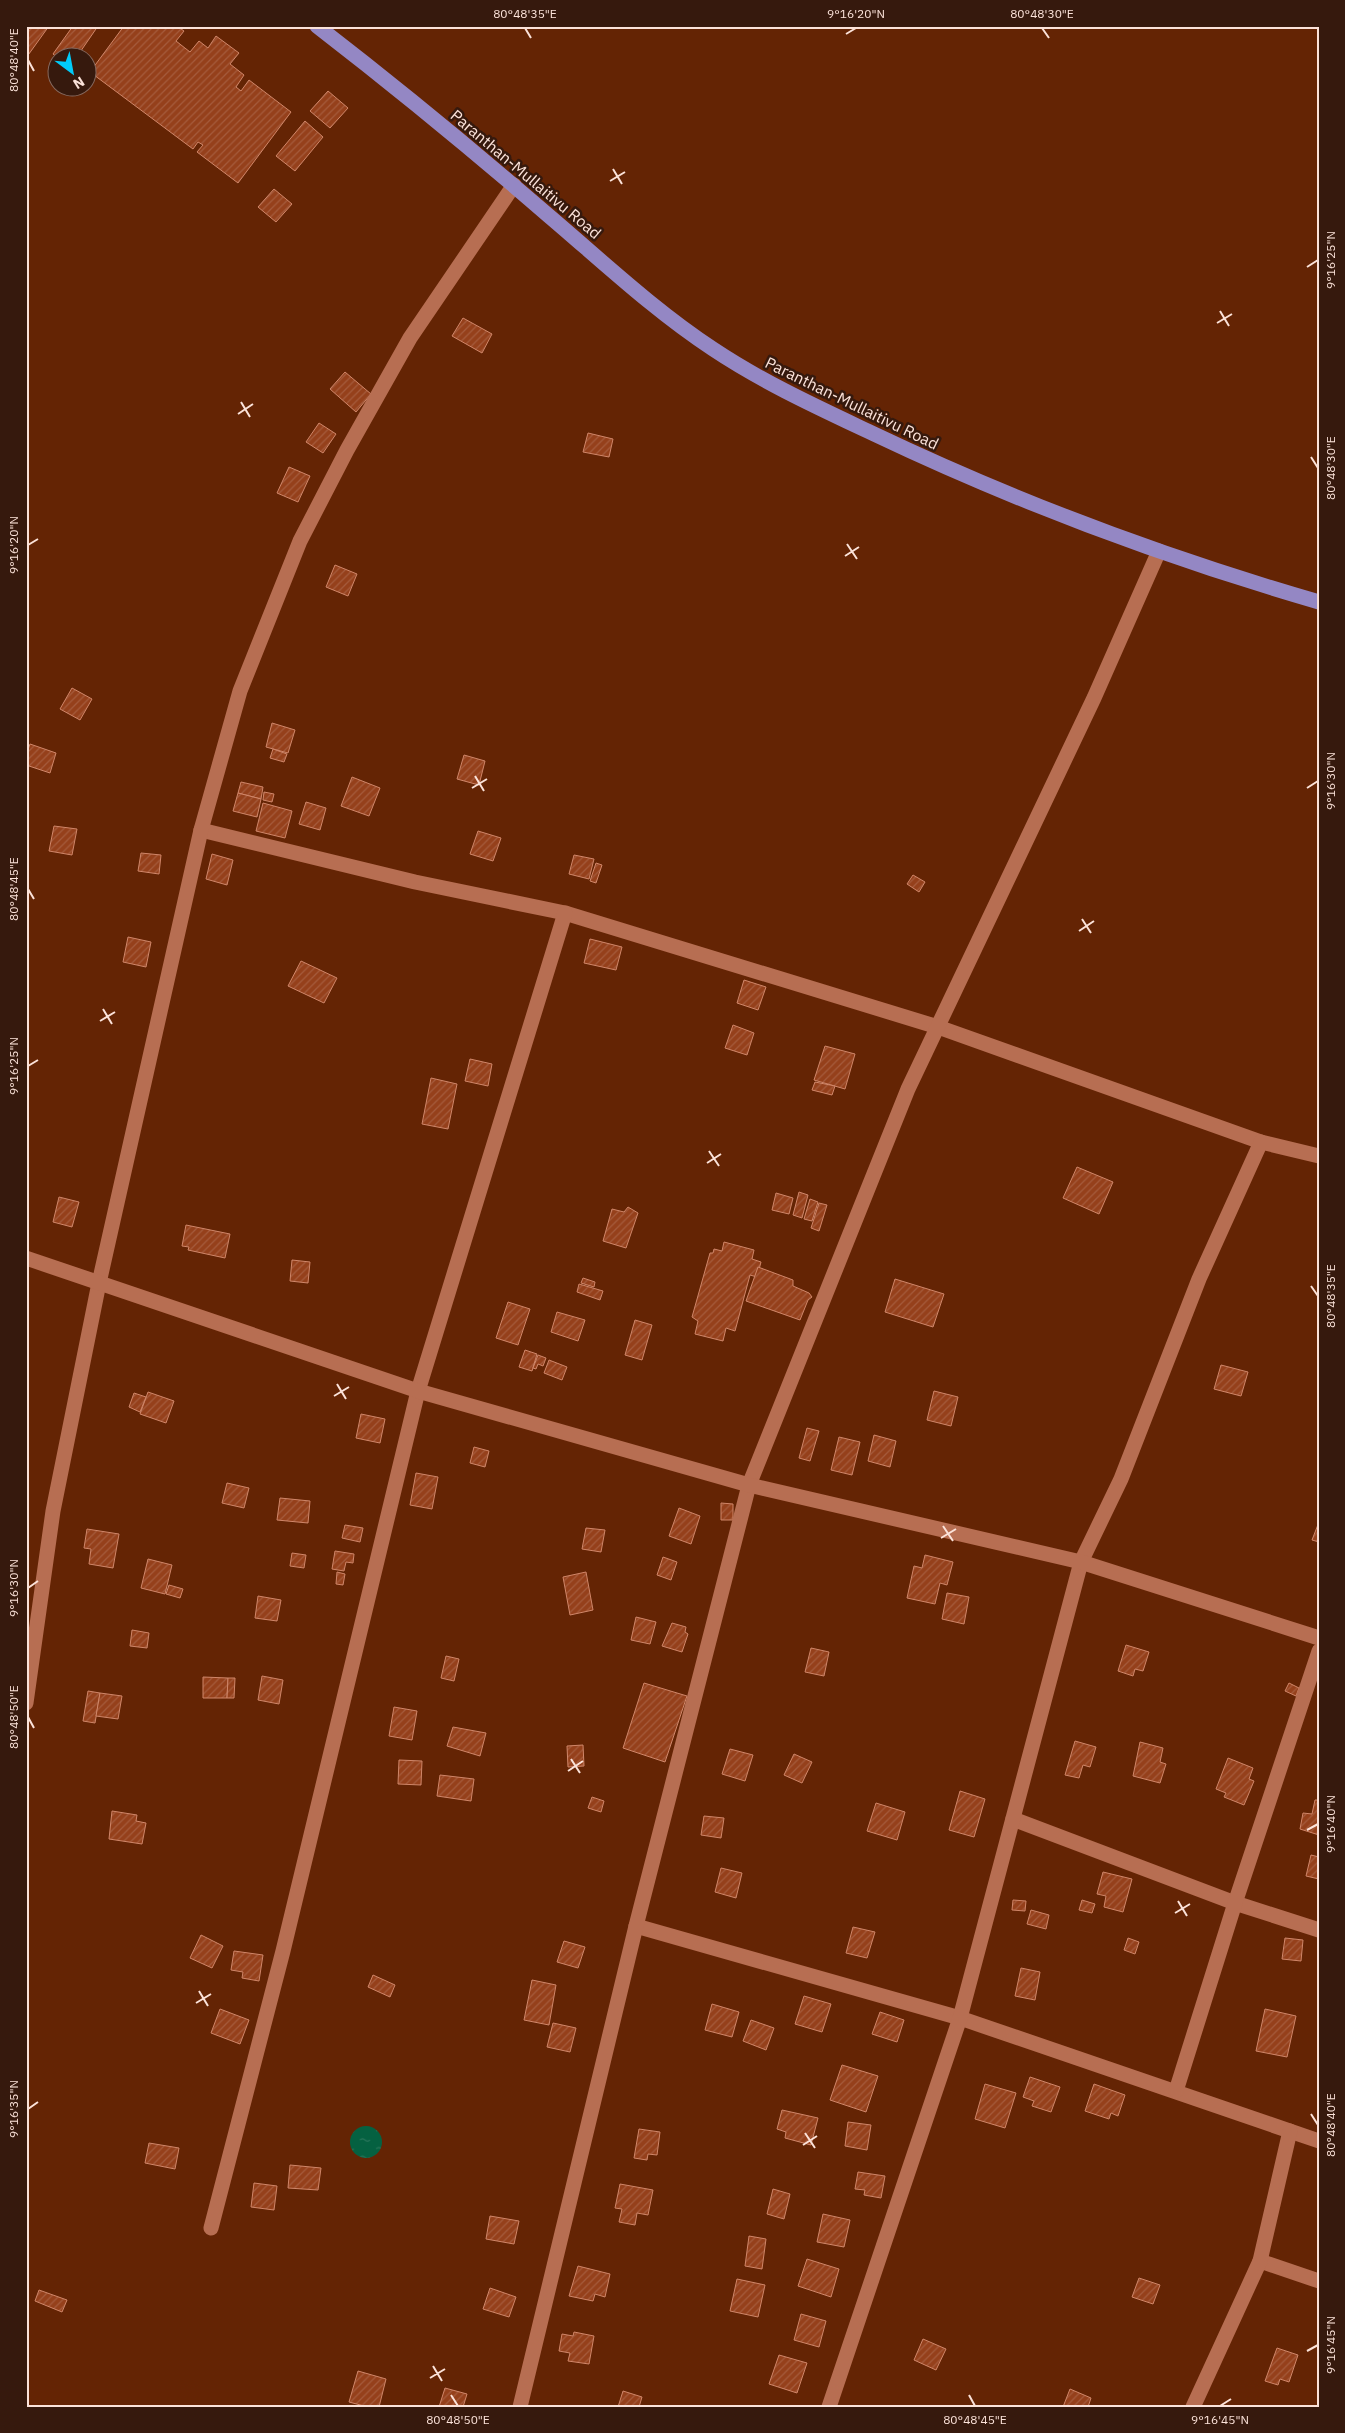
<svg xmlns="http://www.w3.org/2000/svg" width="1345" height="2433" viewBox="0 0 1345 2433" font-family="'IBM Plex Sans',sans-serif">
  <defs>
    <pattern id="water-ripples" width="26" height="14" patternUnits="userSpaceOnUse" patternTransform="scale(1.25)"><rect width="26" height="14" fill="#056141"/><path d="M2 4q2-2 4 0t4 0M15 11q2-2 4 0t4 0" fill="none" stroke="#2a775c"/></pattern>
    <pattern id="building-hatch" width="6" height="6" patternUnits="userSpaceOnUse" patternTransform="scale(1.25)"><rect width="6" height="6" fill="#95401b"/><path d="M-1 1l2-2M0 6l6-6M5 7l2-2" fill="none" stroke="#a55b3c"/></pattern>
  </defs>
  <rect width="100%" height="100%" fill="#642404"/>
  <circle fill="url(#water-ripples)" cx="366" cy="2142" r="16"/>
  <g fill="url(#building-hatch)" stroke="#d08669">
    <polygon points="26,26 49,26 26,58"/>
    <polygon points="73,26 98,26 76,58 58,58 53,54"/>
    <polygon points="124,26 177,26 184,31 176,41 190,52 199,41 208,48 216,36 239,53 230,64 244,75 236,87 241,91 249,80 291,112 238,183 197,152 203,145 198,142 193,149 90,72"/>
    <polygon points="328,91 348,108 330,128 310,111"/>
    <polygon points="305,121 323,137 295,171 276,156"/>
    <polygon points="274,189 292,204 276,222 258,207"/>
    <polygon points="463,318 492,334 482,353 452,336"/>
    <polygon points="345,372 371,394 356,412 330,389"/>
    <polygon points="319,423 336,434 323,453 306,442"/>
    <polygon points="588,433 613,439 609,457 583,452"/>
    <polygon points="289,467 310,476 298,502 277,493"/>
    <polygon points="335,565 357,574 348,596 326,587"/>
    <polygon points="72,688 92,699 80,720 60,709"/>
    <polygon points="272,723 295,730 288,753 266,747"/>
    <polygon points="30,744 56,753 50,773 26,765 26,755"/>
    <polygon points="273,749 287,754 284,762 270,758"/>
    <polygon points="464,755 485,761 479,785 457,779"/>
    <polygon points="352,777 380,788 369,816 341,806"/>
    <polygon points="241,782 263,787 261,799 238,793"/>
    <polygon points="264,792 274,794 272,802 263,800"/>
    <polygon points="238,793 261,799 257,817 233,811"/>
    <polygon points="306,802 326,808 320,830 299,824"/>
    <polygon points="263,803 292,811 285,838 256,831"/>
    <polygon points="54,826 77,829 72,855 49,851"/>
    <polygon points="478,831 501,838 493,861 470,854"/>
    <polygon points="141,853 161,855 159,874 138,871"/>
    <polygon points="212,854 233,860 227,885 206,879"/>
    <polygon points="574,855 594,859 589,879 569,874"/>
    <polygon points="596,863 602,865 596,883 590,881"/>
    <polygon points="913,875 925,882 919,892 907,884"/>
    <polygon points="128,937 151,942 146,967 123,962"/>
    <polygon points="590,939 622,947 616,970 584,963"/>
    <polygon points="301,961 337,978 324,1003 288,986"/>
    <polygon points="744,980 766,987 758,1010 737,1003"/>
    <polygon points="733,1025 754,1033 747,1055 725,1048"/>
    <polygon points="825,1046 855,1054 845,1089 814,1080"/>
    <polygon points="470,1059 492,1064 488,1086 465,1081"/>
    <polygon points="431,1078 457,1084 448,1129 422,1124"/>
    <polygon points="815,1082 835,1086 832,1095 812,1090"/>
    <polygon points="1077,1167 1113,1182 1099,1214 1063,1198"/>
    <polygon points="799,1192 808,1195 802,1218 793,1215"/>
    <polygon points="776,1193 793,1198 789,1214 772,1210"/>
    <polygon points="59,1197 79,1202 72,1227 53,1222"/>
    <polygon points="810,1199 818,1202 812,1221 804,1219"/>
    <polygon points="819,1203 827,1205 819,1231 811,1228"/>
    <polygon points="628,1207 638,1213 626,1248 603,1241 612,1209 624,1212"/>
    <polygon points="186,1225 230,1234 225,1258 188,1250 189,1247 182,1246"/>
    <polygon points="724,1242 754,1250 752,1259 761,1262 757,1277 750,1275 735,1331 726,1328 723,1341 695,1334 698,1321 692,1317 710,1253 713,1253 714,1249 722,1251"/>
    <polygon points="292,1260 310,1262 308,1283 290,1281"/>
    <polygon points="758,1267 793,1280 793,1286 809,1293 812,1297 808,1300 800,1320 746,1301"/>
    <polygon points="583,1278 595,1282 594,1287 581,1283"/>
    <polygon points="895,1279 944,1294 933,1327 885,1312"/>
    <polygon points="579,1284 603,1291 600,1300 577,1292"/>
    <polygon points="508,1302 530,1309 518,1345 496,1338"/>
    <polygon points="557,1312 585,1320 578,1341 551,1332"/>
    <polygon points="635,1320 652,1325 642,1360 625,1355"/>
    <polygon points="525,1350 537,1354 532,1371 519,1367"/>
    <polygon points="538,1355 546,1358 543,1366 538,1364 536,1369 533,1368"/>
    <polygon points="549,1360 567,1367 562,1380 544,1373"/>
    <polygon points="1221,1365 1248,1372 1241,1396 1214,1389"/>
    <polygon points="934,1391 958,1397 951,1426 927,1420"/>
    <polygon points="148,1392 174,1401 166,1423 140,1414"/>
    <polygon points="134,1393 146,1397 140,1412 129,1407"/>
    <polygon points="361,1414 385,1419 380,1443 356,1438"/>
    <polygon points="807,1428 819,1431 810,1461 799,1458"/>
    <polygon points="874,1435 896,1441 890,1467 868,1461"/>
    <polygon points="839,1437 860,1442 852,1475 831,1470"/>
    <polygon points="474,1447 489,1451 485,1467 470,1463"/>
    <polygon points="416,1473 438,1477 432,1509 410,1505"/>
    <polygon points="227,1483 249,1488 244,1508 222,1503"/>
    <polygon points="280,1498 310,1501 308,1523 277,1520"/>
    <polygon points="721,1503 733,1504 733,1520 721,1520"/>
    <polygon points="679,1508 700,1516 691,1544 669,1536"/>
    <polygon points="1319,1522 1319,1542 1312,1540"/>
    <polygon points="345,1525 363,1528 360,1542 342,1538"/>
    <polygon points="586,1528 605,1530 601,1552 582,1549"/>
    <polygon points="87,1529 119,1534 113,1568 89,1564 91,1549 84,1548"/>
    <polygon points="335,1551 354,1554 353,1563 346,1562 344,1571 332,1569"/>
    <polygon points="292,1553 306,1555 304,1568 290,1566"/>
    <polygon points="925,1555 953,1562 947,1585 940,1583 935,1604 907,1598 914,1566 922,1568"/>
    <polygon points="663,1557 677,1562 671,1580 657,1575"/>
    <polygon points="148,1559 172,1565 165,1594 141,1588"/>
    <polygon points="337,1572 345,1574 343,1585 336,1584"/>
    <polygon points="586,1572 593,1610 570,1615 563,1577"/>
    <polygon points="169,1585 183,1589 180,1598 166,1594"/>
    <polygon points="947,1593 969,1597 964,1624 942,1619"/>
    <polygon points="258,1596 281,1600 277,1621 255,1618"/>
    <polygon points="636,1617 656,1622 650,1644 631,1640"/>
    <polygon points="672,1623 686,1627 685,1632 688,1634 682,1652 662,1646"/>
    <polygon points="132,1630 149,1633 147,1648 130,1646"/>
    <polygon points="1126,1645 1149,1652 1143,1671 1135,1669 1133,1676 1118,1671"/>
    <polygon points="811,1648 829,1652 824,1676 805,1672"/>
    <polygon points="446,1656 459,1659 454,1681 441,1678"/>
    <polygon points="262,1676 283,1680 279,1704 258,1700"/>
    <polygon points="203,1677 228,1678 227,1698 203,1698"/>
    <polygon points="228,1678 235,1678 234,1698 227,1698"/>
    <polygon points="644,1683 687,1696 665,1762 623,1748"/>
    <polygon points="1289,1683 1299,1688 1296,1696 1285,1691"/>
    <polygon points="88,1691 100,1693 95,1723 83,1721"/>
    <polygon points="100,1693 122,1696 118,1719 96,1716"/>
    <polygon points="394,1707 417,1711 412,1740 389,1736"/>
    <polygon points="453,1727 486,1733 480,1756 447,1746"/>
    <polygon points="1075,1741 1096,1747 1090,1767 1083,1765 1079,1778 1065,1775"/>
    <polygon points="1140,1742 1163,1748 1160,1762 1166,1764 1160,1783 1133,1776"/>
    <polygon points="583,1745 584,1766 568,1767 567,1746"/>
    <polygon points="730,1749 753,1755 745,1781 722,1774"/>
    <polygon points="794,1754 812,1762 802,1783 784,1775"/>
    <polygon points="1228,1758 1253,1768 1249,1779 1254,1781 1244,1805 1224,1797 1226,1793 1216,1789"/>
    <polygon points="399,1760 422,1761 421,1785 398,1784"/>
    <polygon points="440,1775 474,1779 471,1801 437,1796"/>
    <polygon points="960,1791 985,1799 974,1837 949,1830"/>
    <polygon points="592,1797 604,1801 601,1812 588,1808"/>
    <polygon points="1315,1800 1319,1800 1319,1835 1300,1829 1303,1813 1312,1814"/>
    <polygon points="876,1803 905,1812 897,1840 867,1831"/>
    <polygon points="112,1811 137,1815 136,1821 146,1823 142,1844 109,1839"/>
    <polygon points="704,1816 724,1818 721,1838 701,1835"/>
    <polygon points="1311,1855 1319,1857 1319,1879 1306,1876"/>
    <polygon points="721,1868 742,1873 736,1898 715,1892"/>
    <polygon points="1103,1872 1132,1879 1123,1912 1104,1907 1106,1896 1097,1894"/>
    <polygon points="1013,1900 1026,1901 1025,1911 1012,1910"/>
    <polygon points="1082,1900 1095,1904 1092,1913 1079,1910"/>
    <polygon points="1031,1910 1049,1915 1046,1929 1027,1924"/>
    <polygon points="853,1927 875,1932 867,1958 846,1953"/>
    <polygon points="201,1935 223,1946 212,1968 190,1958"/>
    <polygon points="1128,1938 1139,1942 1135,1954 1124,1950"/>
    <polygon points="1285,1938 1303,1940 1301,1961 1282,1959"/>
    <polygon points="564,1941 585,1947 578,1968 557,1962"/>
    <polygon points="234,1951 263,1955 259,1981 242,1978 243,1972 231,1970"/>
    <polygon points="1021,1968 1040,1972 1035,2000 1015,1996"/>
    <polygon points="373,1975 395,1985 390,1997 368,1987"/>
    <polygon points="532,1980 556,1985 549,2025 524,2020"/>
    <polygon points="804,1996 831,2004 822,2032 795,2024"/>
    <polygon points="712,2004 739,2012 732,2037 705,2030"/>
    <polygon points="220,2009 249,2020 240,2044 211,2033"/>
    <polygon points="1265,2009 1296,2016 1287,2057 1256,2051"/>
    <polygon points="880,2012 904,2020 897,2042 872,2034"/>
    <polygon points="751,2020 774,2028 766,2050 743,2041"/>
    <polygon points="553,2023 576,2028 570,2052 547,2047"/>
    <polygon points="842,2065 878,2076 866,2112 830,2100"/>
    <polygon points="1030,2077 1060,2087 1051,2112 1032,2106 1034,2101 1023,2097"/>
    <polygon points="985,2084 1016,2093 1005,2128 975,2119"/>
    <polygon points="1094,2084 1125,2095 1118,2116 1111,2113 1109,2119 1085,2111"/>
    <polygon points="782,2110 818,2118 811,2145 785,2138 786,2132 777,2129"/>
    <polygon points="848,2122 871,2125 867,2150 845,2146"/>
    <polygon points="639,2129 660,2132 657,2155 648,2154 647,2160 634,2158"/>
    <polygon points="149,2143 179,2148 175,2169 145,2163"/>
    <polygon points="290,2165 321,2168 318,2190 288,2188"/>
    <polygon points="858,2172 885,2176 881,2198 864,2195 865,2190 855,2189"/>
    <polygon points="254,2183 277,2186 274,2210 251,2207"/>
    <polygon points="620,2184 653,2190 648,2215 637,2213 635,2225 619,2222 622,2209 615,2208"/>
    <polygon points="773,2189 790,2194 784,2219 767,2214"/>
    <polygon points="823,2214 850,2220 844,2247 817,2242"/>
    <polygon points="490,2216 519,2221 514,2244 486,2239"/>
    <polygon points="749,2236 766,2239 762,2269 745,2266"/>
    <polygon points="807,2259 839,2269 831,2297 798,2286"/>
    <polygon points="578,2266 610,2274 605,2297 595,2294 593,2301 569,2296"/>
    <polygon points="1139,2278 1160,2285 1153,2304 1132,2297"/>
    <polygon points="737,2279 765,2285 758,2317 730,2311"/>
    <polygon points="490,2288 516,2297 509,2317 483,2309"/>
    <polygon points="39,2290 67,2300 62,2312 35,2301"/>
    <polygon points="801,2314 826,2321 819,2347 794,2340"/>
    <polygon points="574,2332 594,2336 589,2364 568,2361 570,2353 559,2351 562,2334 573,2336"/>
    <polygon points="923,2339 946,2349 936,2370 914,2360"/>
    <polygon points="1277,2348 1298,2355 1289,2382 1280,2379 1278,2385 1265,2381"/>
    <polygon points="779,2355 807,2363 797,2393 769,2384"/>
    <polygon points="358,2371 386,2379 379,2407 368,2407 349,2402"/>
    <polygon points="445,2388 467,2394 463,2407 439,2407"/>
    <polygon points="1070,2389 1091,2398 1088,2407 1063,2407"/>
    <polygon points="623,2391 642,2397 639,2407 618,2407"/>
  </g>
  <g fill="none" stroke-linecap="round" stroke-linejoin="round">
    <g stroke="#b76e52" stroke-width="15">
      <polyline points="201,830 415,882 565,913 938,1027 1261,1142"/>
      <polyline points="26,1703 53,1511 99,1283 201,830 240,691 300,541 347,450 410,338 514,185"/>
      <polyline points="1013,1819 1235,1903 1319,1930"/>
      <polyline points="636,1926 960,2018 1319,2141"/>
      <polyline points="1176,2091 1235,1903 1319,1651"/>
      <polyline points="211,2228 283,1951 418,1391 565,913"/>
      <polyline points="1260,2261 1319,2281"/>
      <polyline points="520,2407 636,1926 749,1485 908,1089 1094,698 1159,551"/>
      <polyline points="829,2407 960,2018 1081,1562 1121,1479 1199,1279 1261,1142 1319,1156"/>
      <polyline points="1193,2407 1260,2261 1290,2131"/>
    </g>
    <polyline stroke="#b76e52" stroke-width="15" points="26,1258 418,1391 749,1485 1081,1562 1319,1638"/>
    <path stroke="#9487c4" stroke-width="15" d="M317 26C396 87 474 151 549 216 602 261 655 311 713 349 764 383 819 408 874 434 1017 502 1167 558 1319 602"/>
  </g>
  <path fill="none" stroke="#fbe2d9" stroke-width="2" d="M525 28 531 38M1042 28 1049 38M846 34 856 28M28 60 34 71M613 169 622 184M610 181 625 172M1307 267 1318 260M1220 311 1229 326M1217 323 1232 314M241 402 250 417M238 414 253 404M1311 457 1318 468M847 544 857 559M28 545 38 539M845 556 859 547M475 776 484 791M472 788 487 779M1307 788 1318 781M28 889 34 899M1082 919 1091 933M1079 931 1094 921M103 1009 112 1024M100 1021 115 1012M28 1066 38 1060M709 1151 719 1166M707 1163 721 1154M1311 1286 1318 1296M337 1384 346 1399M334 1396 349 1387M943 1526 953 1541M941 1538 956 1529M28 1588 38 1581M28 1717 34 1728M571 1759 580 1773M568 1771 583 1761M1307 1830 1318 1824M1178 1901 1187 1916M1175 1913 1190 1904M199 1991 208 2006M196 2003 211 1994M28 2109 38 2102M1311 2114 1318 2125M805 2133 815 2148M803 2145 817 2136M1307 2351 1318 2345M433 2366 442 2381M430 2378 445 2369M451 2395 458 2406M969 2395 975 2406M1220 2406 1231 2399"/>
  <g text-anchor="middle" stroke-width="5" stroke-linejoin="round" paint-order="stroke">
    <g font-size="16" fill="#fbe2d9" stroke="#36190d">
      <text transform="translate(526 174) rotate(40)" y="6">Paranthan-Mullaitivu Road</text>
      <text transform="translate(852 403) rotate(26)" y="6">Paranthan-Mullaitivu Road</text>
    </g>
  </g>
  <rect width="1345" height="2433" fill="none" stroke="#36190d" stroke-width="55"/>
  <g transform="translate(72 72) rotate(148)"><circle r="24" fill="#36190d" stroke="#85695f"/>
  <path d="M0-4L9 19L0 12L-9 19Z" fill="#01cbf9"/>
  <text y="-8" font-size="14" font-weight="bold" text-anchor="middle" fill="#fbe2d9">N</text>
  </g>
  <rect x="28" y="28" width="1290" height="2378" fill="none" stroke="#fbe2d9" stroke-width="2"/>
  <g font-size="12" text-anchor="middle" fill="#fbe2d9">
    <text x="525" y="18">80°48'35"E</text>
    <text x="856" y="18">9°16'20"N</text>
    <text x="1042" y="18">80°48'30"E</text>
    <text transform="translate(14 60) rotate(-90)" y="4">80°48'40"E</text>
    <text transform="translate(1331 260) rotate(-90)" y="4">9°16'25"N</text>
    <text transform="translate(1331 468) rotate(-90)" y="4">80°48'30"E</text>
    <text transform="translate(14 545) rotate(-90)" y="4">9°16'20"N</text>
    <text transform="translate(1331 781) rotate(-90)" y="4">9°16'30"N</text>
    <text transform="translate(14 889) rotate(-90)" y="4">80°48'45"E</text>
    <text transform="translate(14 1066) rotate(-90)" y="4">9°16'25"N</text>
    <text transform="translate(1331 1296) rotate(-90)" y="4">80°48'35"E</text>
    <text transform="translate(14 1588) rotate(-90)" y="4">9°16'30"N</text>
    <text transform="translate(14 1717) rotate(-90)" y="4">80°48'50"E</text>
    <text transform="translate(1331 1824) rotate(-90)" y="4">9°16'40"N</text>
    <text transform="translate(14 2109) rotate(-90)" y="4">9°16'35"N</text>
    <text transform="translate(1331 2125) rotate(-90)" y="4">80°48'40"E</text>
    <text transform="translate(1331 2345) rotate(-90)" y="4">9°16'45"N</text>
    <text x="458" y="2424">80°48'50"E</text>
    <text x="975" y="2424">80°48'45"E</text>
    <text x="1220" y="2424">9°16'45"N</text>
  </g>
</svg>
